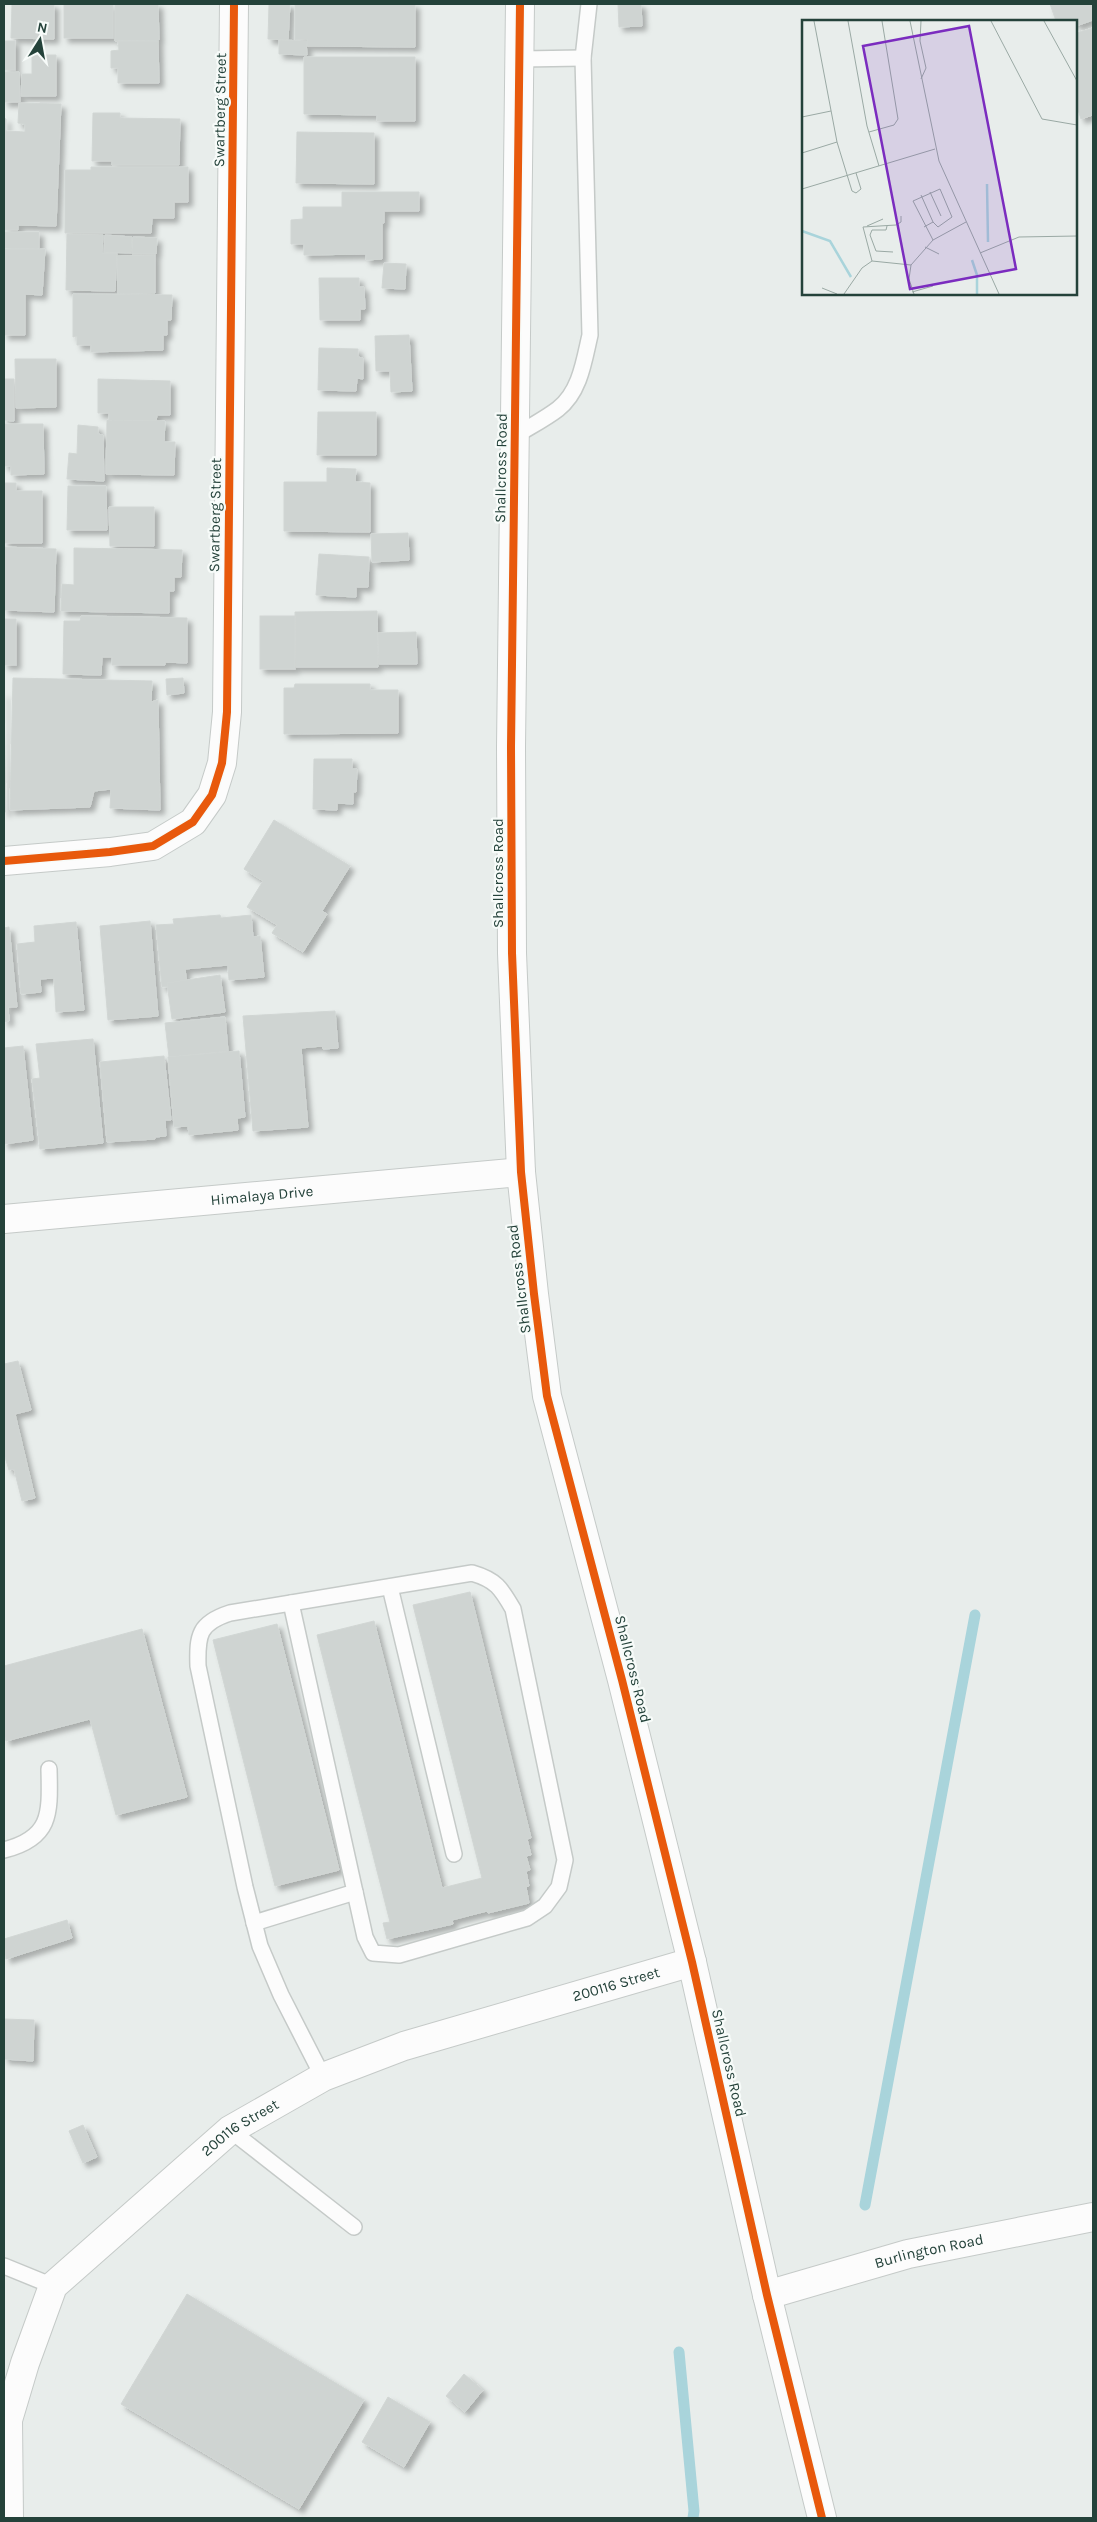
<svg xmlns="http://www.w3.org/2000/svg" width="1097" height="2522" viewBox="0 0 1097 2522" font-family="Karla,sans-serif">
  <defs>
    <filter id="shadow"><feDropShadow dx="4.5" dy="4.5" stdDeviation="2.5" flood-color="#0004"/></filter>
  </defs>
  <rect width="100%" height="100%" fill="#e8edeb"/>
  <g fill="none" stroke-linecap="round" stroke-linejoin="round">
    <g stroke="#a9d4db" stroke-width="11">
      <polyline points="865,2205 975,1615"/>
      <polyline points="679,2352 694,2511 693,2518"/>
    </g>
  </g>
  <g fill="#cfd4d2" stroke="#d1d6d4" filter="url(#shadow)">
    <polygon points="12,4 54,4 54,39 11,38"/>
    <rect x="64" y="4" width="49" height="34"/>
    <polygon points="115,4 158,4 159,40 115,41"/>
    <polygon points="269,4 290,4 288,40 268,39"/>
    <polygon points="295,4 415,4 415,47 307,46 307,39 295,40"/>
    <polygon points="618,4 641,4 642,26 619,27"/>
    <polygon points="1050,4 1093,4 1093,20 1076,26 1076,21 1056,21"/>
    <polygon points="1093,28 1093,115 1081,119 1076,104 1076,33"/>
    <polygon points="279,40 306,41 307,55 279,54"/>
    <rect x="4" y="41" width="11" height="29"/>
    <polygon points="118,41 158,41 159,83 118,83 118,68 111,68 111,51 119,50"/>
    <polygon points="32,55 56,55 56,96 21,96 22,74 32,74"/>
    <polygon points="304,57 415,57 415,121 377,121 377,115 304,114"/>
    <polygon points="4,72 19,72 20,102 4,102"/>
    <polygon points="19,103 61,104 56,226 18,225 18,230 4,230 4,118 6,119 6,131 25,132 25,124 18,123"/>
    <polygon points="93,113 120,113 120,118 180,119 179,165 112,165 112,161 92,161"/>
    <polygon points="297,132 374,133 374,184 296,183"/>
    <polygon points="91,167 188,167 188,202 174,202 174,218 152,218 151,233 65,233 65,170 91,170"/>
    <polygon points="342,192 419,192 419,211 384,211 384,223 382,223 382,259 366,260 366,254 304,255 304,244 291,244 291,220 303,219 303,207 342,207"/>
    <polygon points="4,232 39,232 39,249 4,248"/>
    <polygon points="67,234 103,235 102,253 117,253 115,291 66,290"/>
    <polygon points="105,235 132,237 131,253 104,252"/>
    <polygon points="133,237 157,238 156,254 132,254"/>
    <polygon points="4,249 45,249 42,295 25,294 25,335 4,335"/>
    <polygon points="155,255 155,293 118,294 117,256"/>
    <polygon points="384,263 406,264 405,289 382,288"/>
    <polygon points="319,278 359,278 359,287 364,287 365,309 360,309 360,320 320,320"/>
    <polygon points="73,294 172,295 171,320 167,320 167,335 163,335 163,350 91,352 91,345 77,345 77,336 73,337"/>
    <polygon points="409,335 412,391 391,392 390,371 376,371 375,336"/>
    <polygon points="319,348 358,349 358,357 363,358 363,379 357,378 356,391 318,390"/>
    <polygon points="15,359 56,359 56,407 16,408"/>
    <polygon points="4,379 14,379 14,421 4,420"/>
    <polygon points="98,379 170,381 170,415 157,415 156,421 109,420 109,413 98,413"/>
    <polygon points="318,412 376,412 376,455 317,455"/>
    <polygon points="107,420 165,421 164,442 175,442 174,475 106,474"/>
    <polygon points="4,421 4,424 43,424 44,474 11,475 11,466 4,466"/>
    <polygon points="78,425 98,427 98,434 103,435 104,481 67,479 69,453 77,454"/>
    <polygon points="327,468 356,469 355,482 370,483 370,532 284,531 284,482 327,482"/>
    <polygon points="4,483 16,483 16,491 42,491 42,543 4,543"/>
    <polygon points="68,486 106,486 107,530 67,530"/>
    <polygon points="109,507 154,507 154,546 110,546"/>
    <polygon points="408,533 409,560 372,562 371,534"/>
    <polygon points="4,547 56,549 54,612 4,610"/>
    <polygon points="74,548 182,550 181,577 174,577 174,591 169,591 169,613 61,611 62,584 74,585"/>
    <polygon points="319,554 369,557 368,587 356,587 356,597 316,595"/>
    <polygon points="377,611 378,667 296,667 295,612"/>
    <polygon points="81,616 187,618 187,663 165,662 165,665 112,665 112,657 102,657 101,675 63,674 64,621 80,621"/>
    <rect x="260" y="616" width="35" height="53"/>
    <rect x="4" y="619" width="12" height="46"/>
    <polygon points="416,632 417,664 379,664 378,633"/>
    <polygon points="13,678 152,681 151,702 158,700 160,810 110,808 111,789 94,791 90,807 10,810"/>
    <polygon points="183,678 184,693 167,695 166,679"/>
    <polygon points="295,684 370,684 370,690 398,690 398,733 284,734 284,688 294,688"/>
    <polygon points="4,693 6,812 4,812"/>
    <polygon points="314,759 352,759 352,769 357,769 356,792 353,792 353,804 337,803 337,810 313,809"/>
    <polygon points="274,820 350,866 322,911 327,914 303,952 272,933 277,925 247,907 263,881 244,869"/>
    <polygon points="220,915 221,918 251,915 253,937 260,936 264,977 229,980 228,965 185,969 187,985 162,987 156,925 174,924 173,919"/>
    <polygon points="150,921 158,1016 108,1020 100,926"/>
    <polygon points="76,922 84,1010 56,1012 54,978 40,979 41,992 21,994 17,944 35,942 34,926"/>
    <polygon points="9,927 17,1007 8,1007 9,1021 4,1022 4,928"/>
    <polygon points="220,975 225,1012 172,1019 167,983"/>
    <polygon points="335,1011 338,1048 323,1049 322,1046 301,1048 308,1127 253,1131 243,1016"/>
    <polygon points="225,1017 228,1051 169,1057 165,1023"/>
    <polygon points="93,1039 103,1143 40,1149 32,1079 40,1078 36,1044"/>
    <polygon points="23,1046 33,1140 4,1144 4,1048"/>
    <polygon points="239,1051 245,1117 237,1118 238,1130 189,1135 188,1126 174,1127 168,1057"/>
    <polygon points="164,1056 171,1120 165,1120 166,1136 155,1137 155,1139 107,1142 100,1062"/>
    <polygon points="18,1361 31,1410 15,1414 35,1498 22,1501 14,1469 9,1470 4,1454 4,1364"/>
    <polygon points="470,1592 531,1838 527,1839 531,1855 526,1856 530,1870 526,1871 529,1886 526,1887 529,1903 488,1913 487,1911 452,1920 453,1924 387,1939 383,1923 390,1922 317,1635 374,1621 442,1888 482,1878 413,1605"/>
    <polygon points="277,1624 339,1870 275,1886 213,1640"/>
    <polygon points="142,1629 187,1797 116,1815 90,1719 6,1741 4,1733 4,1666"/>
    <polygon points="67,1920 72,1938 6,1959 4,1939"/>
    <polygon points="4,2019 34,2020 33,2061 4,2059"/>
    <polygon points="83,2125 97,2157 83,2163 69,2131"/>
    <polygon points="187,2294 364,2400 299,2509 121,2404"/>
    <polygon points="464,2374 483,2390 465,2412 446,2396"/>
    <polygon points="388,2397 430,2422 404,2467 362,2442"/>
  </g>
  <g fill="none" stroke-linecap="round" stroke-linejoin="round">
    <defs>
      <g id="service">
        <polyline points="521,59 583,58"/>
        <path d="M515 436C529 427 545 419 558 409 580 392 584 361 590 335L583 58 589 4"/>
        <polyline points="390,1587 454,1854"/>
        <path d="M4 1850C52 1838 50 1813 49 1769"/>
        <polyline points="254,1923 355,1892 291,1603"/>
        <path d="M323 2077 281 1995 260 1946 245 1887 198 1666C197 1635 199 1623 230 1613L472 1573C496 1580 501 1588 513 1609L565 1860 559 1887 545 1906 527 1918 399 1955 373 1953 365 1937 355 1892"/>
        <polyline points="230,2130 354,2227"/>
        <polyline points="4,2266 53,2286"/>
      </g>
      <g id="minor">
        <polyline points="4,861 110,852 153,846 193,822 212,795 222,763 227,712 234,4"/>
        <path id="s1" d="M4 1219 521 1172"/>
        <path id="s2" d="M767 2295 908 2254 1093 2217"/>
        <path id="s3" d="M9 2518 8 2420 25 2363 53 2286 230 2130 323 2077 404 2046 692 1962"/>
      </g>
      <polyline id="tertiary" points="520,4 511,747 512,953 521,1172 534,1294 547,1396 622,1680 692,1962 767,2295 822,2518"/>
    </defs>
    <use href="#service" stroke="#c5cac8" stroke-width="18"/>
    <use href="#minor" stroke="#c5cac8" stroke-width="30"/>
    <use href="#tertiary" stroke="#c5cac8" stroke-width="30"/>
    <use href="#service" stroke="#fcfcfc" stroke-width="15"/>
    <use href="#minor" stroke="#fcfcfc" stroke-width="28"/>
    <use href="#tertiary" stroke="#fcfcfc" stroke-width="28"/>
    <defs>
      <g id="cycleway">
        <polyline points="520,4 511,747 512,953 521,1172 534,1294 547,1396 622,1680 692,1962 767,2295 822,2518"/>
        <polyline points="4,861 110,852 153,846 193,822 212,795 222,763 227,712 234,4"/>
      </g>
    </defs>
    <use href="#cycleway" stroke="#f7fbf9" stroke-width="11"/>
    <use href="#cycleway" stroke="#e8590c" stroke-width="8"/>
  </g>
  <g text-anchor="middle" stroke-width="4.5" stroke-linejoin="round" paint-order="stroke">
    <g font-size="15" fill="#24423a" stroke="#f7fbf9">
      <text transform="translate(220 110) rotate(-89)" y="5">Swartberg Street</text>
      <text transform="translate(501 468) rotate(-89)" y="5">Shallcross Road</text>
      <text transform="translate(215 515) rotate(-89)" y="5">Swartberg Street</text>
      <text transform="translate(498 873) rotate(-90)" y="5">Shallcross Road</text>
      <text dy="5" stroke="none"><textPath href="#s1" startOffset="259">Himalaya Drive</textPath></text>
      <text transform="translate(519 1279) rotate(-97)" y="5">Shallcross Road</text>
      <text transform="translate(633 1669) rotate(76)" y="5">Shallcross Road</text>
      <text dy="5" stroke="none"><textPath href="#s3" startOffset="890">200116 Street</textPath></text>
      <text transform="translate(729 2063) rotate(77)" y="5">Shallcross Road</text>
      <text dy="5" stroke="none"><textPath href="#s3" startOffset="485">200116 Street</textPath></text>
      <text dy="5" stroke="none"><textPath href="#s2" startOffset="168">Burlington Road</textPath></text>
    </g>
  </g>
  <g transform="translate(802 20)">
    <rect width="275" height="275" fill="#e8edeb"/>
    <path fill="none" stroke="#a9d4db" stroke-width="2.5" d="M185 164 186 222M0 211 28 221 49 257M170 240 175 255V274"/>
    <path fill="none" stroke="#9aa9a4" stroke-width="1" d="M12 1 35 122 50 171 54 173 59 169 54 153M46 1 65 106 77 146M108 1 137 141 197 274M119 1 118 21 124 48 119 59M189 1 240 99 275 105M242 1 275 61M0 97 29 91M67 112 92 105 96 99 80 1M0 133 35 122M275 141V162M0 169 133 129M128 172 139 196M119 175 131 202 122 207M131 202 136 207 150 197 138 169 111 181 131 220M65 206 81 199M85 206 84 210H70L68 215 74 231 91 232M123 227 137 234M178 233 217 217 275 216M70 241 61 207 94 205 99 202V196M20 268 35 274M110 272 131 266M42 274 60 248 70 241 109 245M112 274 107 259 109 245 131 220 164 202"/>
    <path fill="#7b2cbf" fill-opacity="0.15" stroke="#7b2cbf" stroke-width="2.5" d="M167 6 214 249 108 269 61 26Z"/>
    <rect width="275" height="275" fill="none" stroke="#24423a" stroke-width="2.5"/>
  </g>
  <rect width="1097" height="2522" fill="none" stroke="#24423a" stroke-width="10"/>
  <g transform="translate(40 40) rotate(11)" stroke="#f7fbf9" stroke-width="4" paint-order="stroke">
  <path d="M0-4L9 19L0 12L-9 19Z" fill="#24423a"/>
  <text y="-8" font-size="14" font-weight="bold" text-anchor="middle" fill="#24423a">N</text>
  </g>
</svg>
